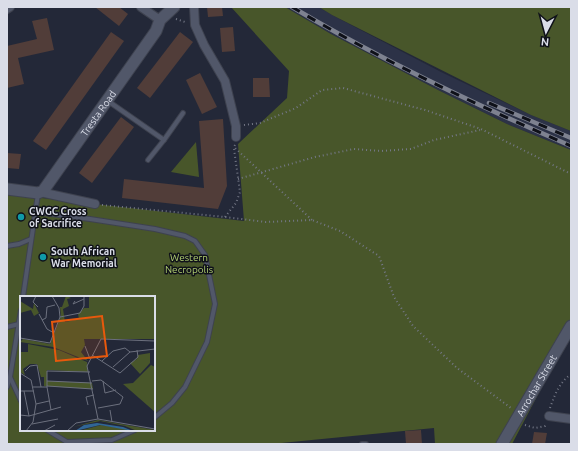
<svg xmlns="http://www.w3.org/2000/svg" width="578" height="451" viewBox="0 0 578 451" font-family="Ubuntu,sans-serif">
  <rect width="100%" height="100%" fill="#232838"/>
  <polygon fill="#2c3247" points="285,7 319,7 332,15 441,72 531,115 571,131 571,150 507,124 438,90 331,34"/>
  <g fill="#48562a" fill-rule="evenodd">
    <path d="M231 7H285L331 34 438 90 507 124 571 150V332L512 444H435L434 428 271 444H7V194L244 221 238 144 287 98 289 71ZM21 297H154V430H21Z"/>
    <polygon points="319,7 571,7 571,131 531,115 332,15"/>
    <polygon points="196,142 199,177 171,172"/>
  </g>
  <g fill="#513d39">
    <polygon points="95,7 119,7 128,14 119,26"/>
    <polygon points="207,7 222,7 223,16 208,17"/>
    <polygon points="47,18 54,50 18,58 24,84 7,88 7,46 37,39 32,21"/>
    <polygon points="233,27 235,51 222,52 220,28"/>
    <polygon points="111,32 124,41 46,150 33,141"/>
    <polygon points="180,32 193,42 150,98 137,88"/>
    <polygon points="200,73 217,107 202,114 186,80"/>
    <polygon points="253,78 269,78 270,97 253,97"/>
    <polygon points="121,117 134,127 92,183 79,173"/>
    <polygon points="223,119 227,186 218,209 122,198 124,179 204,188 199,121"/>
    <polygon points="7,153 21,154 19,169 7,168"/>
    <polygon points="421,430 422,444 406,444 405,431"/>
    <polygon points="534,432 547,433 545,444 532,444"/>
  </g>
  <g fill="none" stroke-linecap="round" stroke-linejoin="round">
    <defs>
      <g id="lane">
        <polyline points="108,101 164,140 148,160"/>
        <polyline points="164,140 183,113"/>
        <polyline points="36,212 90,219 155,229 185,236 195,241 205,255 215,304 207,342 185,387 172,403 154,418"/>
        <polyline points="7,246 19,244 31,239"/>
        <polyline points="23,297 38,194"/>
        <polyline points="7,327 19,324"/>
        <polyline points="10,377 21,401"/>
        <polyline points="7,387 10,377 21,310"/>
        <polyline points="47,430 67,442 112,440 135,430"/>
        <polyline points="362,444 366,444"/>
      </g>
      <g id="street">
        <polyline points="141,7 160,20"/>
        <polyline points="194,7 195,25 204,45 225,81 236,126 236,137"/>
        <polyline points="7,9 10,7"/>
        <polyline points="40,192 95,204"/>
        <polyline points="549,416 571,419"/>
      </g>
      <g id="secondary">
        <path id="s1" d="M7 189 38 193 43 191 156 31 160 20 174 7"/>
        <path id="s2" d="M502 444 571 326"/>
      </g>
    </defs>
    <use href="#lane" stroke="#3e424f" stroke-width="6"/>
    <use href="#street" stroke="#3e424f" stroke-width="10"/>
    <use href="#secondary" stroke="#3e424f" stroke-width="13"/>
    <g stroke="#747886" stroke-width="2" stroke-dasharray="1 3" stroke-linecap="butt">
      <polyline points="176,19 185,22"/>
      <polyline points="244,125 260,123 296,108 322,90 343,88 425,110 481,129 571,174"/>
      <polyline points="235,145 234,147 312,220"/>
      <polyline points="238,179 315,157 354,149 381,151 411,149 434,140 480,130"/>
      <polyline points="102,205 225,217 266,222 312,220 340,231 379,256 394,297 413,326 457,368 511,408"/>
      <polyline points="225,217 236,203 240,192 234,149"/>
      <path d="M550 408C555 394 559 383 571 374"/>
      <polyline points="525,425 535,428 545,426 546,423"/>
    </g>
    <use href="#lane" stroke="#515769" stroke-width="4"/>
    <use href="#street" stroke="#515769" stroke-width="8"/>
    <use href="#secondary" stroke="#515769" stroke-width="11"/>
    <defs>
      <g id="rail">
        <path d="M292 7C381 60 476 105 571 146"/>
        <polyline points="489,103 571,138"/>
      </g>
    </defs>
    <use href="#rail" stroke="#7e8290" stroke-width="4.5"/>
    <use href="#rail" stroke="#0f1119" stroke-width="3" stroke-dasharray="9" stroke-linecap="butt"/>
  </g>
  <g fill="#0f9aa8" stroke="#0f1119" stroke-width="1.5">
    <circle cx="21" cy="217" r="4"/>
    <circle cx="43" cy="257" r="4"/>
  </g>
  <g text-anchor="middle" stroke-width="3" stroke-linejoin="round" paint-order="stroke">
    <g font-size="10" fill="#dadde8" stroke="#0f1119">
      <text dy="4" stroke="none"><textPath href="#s1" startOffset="132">Tresta Road</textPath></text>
      <text dy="4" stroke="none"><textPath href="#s2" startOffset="68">Arrochar Street</textPath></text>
    </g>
    <g font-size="10" font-weight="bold" fill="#dadde8" stroke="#0f1119" text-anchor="start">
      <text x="29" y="215">CWGC Cross<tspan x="29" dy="12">of Sacrifice</tspan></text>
      <text x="51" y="255">South African<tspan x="51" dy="12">War Memorial</tspan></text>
    </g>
    <g font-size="10" fill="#b3d072" stroke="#0f1119">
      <text x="189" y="261">Western<tspan x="189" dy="12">Necropolis</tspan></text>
    </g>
  </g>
  <g transform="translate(20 296)">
    <rect width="135" height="135" fill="#232838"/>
    <path d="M46 0 51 2 47 3 49 10 43 13 45 26 59 23 58 18 64 12H69V0H135V43H64L65 49 61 56 68 65 33 51 0 46 3 43 30 48 41 20 40 11H42ZM0 5 13 13 14 7 19 17 14 20 11 14 0 17ZM8 48 39 54 67 66 68 76 27 74V85L72 87 73 93 24 90V81H21L17 68H10L3 73 5 79 0 76 1 56H8ZM130 57V67L120 78 110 67 117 63 118 59ZM131 69 135 71V116L103 88 113 87ZM78 124 135 134V135H117L105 130 80 125 53 131ZM81 129 106 133 110 135H59Z" fill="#48562a"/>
    <path d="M77 127 103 131 113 135 80 129 55 135 64 129Z" fill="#306696"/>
    <path fill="none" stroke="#6c707e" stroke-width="1" d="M16 0 13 6 18 11M55 5 53 8 64 3M19 18 27 33 34 37M40 21 60 17 64 10V0M22 24 26 22 27 11 35 9M0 42 30 47 40 21 39 12 32 0M65 50 70 63M72 59 100 77 118 61 117 54M82 65 93 55 105 52 110 56M93 71 110 56 135 53M5 75 10 70 17 69 21 91M0 77 11 84 16 108 13 126 6 135M27 85 72 87M72 85 81 84 103 101 100 108 78 112M83 85 85 97 96 94M27 90 73 93M13 91H27M0 95H14M4 95 9 120M16 108 29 105M68 109 66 101 74 99M31 114 27 91V75L70 76M90 114 92 126M0 119 9 120 41 111M78 123 67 70 81 43 135 45M12 128 38 123M24 135 35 129M47 135 56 127 78 123 135 133"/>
    <path fill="#e8590c" fill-opacity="0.15" stroke="#e8590c" stroke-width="2" d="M82 20 87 60 36 65 32 26Z"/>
    <rect width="135" height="135" fill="none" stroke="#dadde8" stroke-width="2"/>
  </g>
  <rect width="578" height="451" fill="none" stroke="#dadde8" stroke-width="16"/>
  <g transform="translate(546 32) rotate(186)" stroke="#0f1119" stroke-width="3" paint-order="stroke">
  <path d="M0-3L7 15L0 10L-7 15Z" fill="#dadde8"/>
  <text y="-6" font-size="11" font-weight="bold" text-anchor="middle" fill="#dadde8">N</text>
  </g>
</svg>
